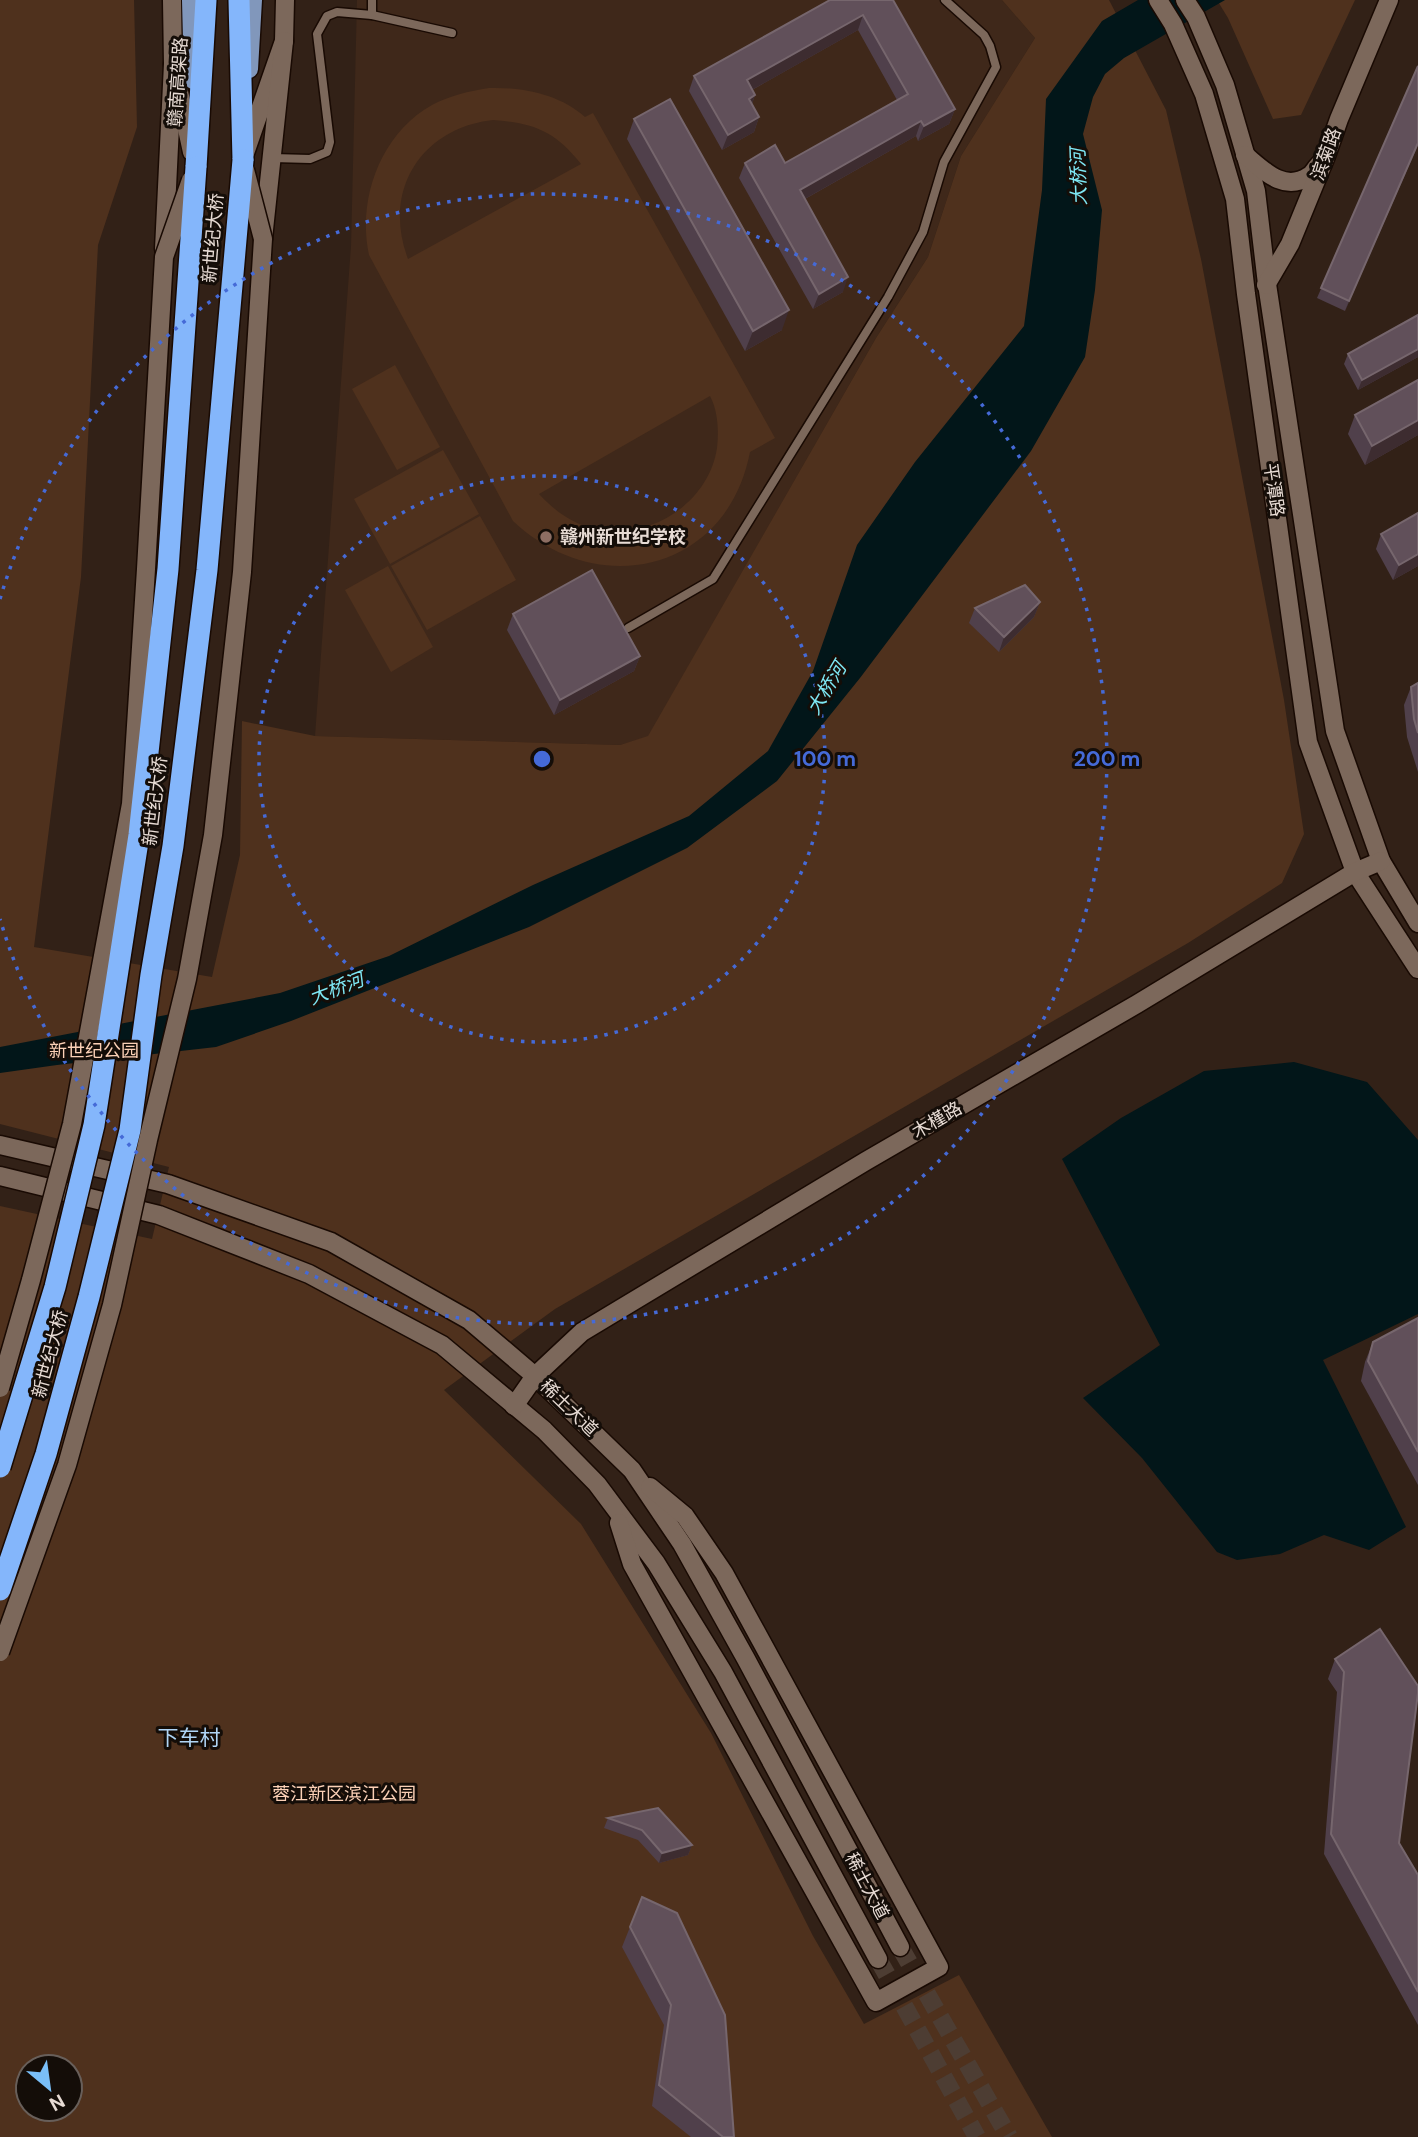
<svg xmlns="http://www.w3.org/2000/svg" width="1418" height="2137" viewBox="0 0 1418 2137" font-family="'DM Sans','Noto Sans SC',sans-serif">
  <rect width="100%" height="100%" fill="#322117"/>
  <polygon fill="#3f281a" points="357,0 1002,0 1035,38 961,156 928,257 876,338 648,737 620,745 315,736 351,246"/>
  <g fill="#4f311d" fill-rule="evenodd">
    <path d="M0 0H134L137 127 98 245 81 577 34 947 212 977 240 855 242 721 315 736 620 745 648 736 876 338 928 257 961 156 1035 38 1002 0H1109L1166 110 1201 259 1284 700 1304 834 1282 883 1188 943 555 1309 444 1390 581 1524 711 1733 813 1936 864 2024 959 1975 1052 2137H0V1206L152 1239 169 1167 0 1124ZM28 2067H70V2109H28Z"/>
    <polygon points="1217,0 1355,0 1301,115 1273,119 1228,18"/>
    <path d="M489 88C522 87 559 94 585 117L593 113 775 438 750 452C727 572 598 601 513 521L369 255C357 200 380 134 432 105 449 96 469 91 489 88ZM493 120C534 123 555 131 581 164L408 259C382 191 421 128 493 120ZM710 396C718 411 719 431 717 448 708 507 642 545 587 527 567 520 552 508 539 494Z"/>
    <polygon points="395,365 440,447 397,470 352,389"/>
    <polygon points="443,450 479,514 390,564 354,499"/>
    <polygon points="480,516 516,580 427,630 391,566"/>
    <polygon points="388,566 433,647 391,672 345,590"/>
  </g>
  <g fill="#021619">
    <polygon points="1138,0 1225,0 1124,58 1105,74 1093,97 1083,134 1102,210 1095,290 1085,357 1031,451 860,678 777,781 687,848 529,927 291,1021 216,1047 57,1065 0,1073 0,1047 280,993 389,956 533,885 689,816 768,751 813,671 857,545 915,462 1024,326 1042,190 1046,99 1102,21"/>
    <polygon points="1294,1062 1367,1082 1418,1140 1418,1314 1323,1360 1406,1527 1369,1550 1324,1535 1280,1554 1237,1560 1217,1552 1142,1458 1083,1398 1160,1345 1062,1159 1121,1118 1204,1071"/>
  </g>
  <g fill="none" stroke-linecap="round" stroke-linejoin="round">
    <g stroke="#4d3d33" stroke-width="18" stroke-dasharray="18 9" stroke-linecap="butt">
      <polyline points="900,1947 1009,2137"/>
      <polyline points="878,1959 977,2137"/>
    </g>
    <defs>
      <g id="lane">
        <polyline points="372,15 452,33"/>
        <polyline points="273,158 310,159 327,152 330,142 317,34 327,16 337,12 372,15 372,0"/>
        <polyline points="628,628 713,579 888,297 923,232 944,162 996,67 990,46 984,35 945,0"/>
      </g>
      <g id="secondary">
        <polyline points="172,0 173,64 192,152"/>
        <polyline points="1158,0 1173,24 1204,94 1235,199 1246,294 1308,742 1355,872 1418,969"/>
        <polyline points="1185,0 1196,17 1225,85 1256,191 1267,284 1335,731 1381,861 1418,923"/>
        <polyline points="245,153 284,41 285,0"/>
        <path d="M1245 155C1263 170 1284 193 1309 176 1313 174 1316 167 1320 164"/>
        <polyline points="263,239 284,41"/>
        <polyline points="164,249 173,64"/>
        <polyline points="1266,285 1290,244 1326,156 1339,119 1389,0"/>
        <polyline points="0,1145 168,1184 331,1242 469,1320 535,1376 632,1470 682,1544 746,1659 900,1947"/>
        <polyline points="0,1176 159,1215 309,1274 442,1345 544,1430 597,1484 656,1563 723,1672 878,1959"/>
        <polyline points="514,1406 535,1376 582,1332 866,1161 1137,1004 1355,872 1381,861"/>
        <polyline points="619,1523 632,1564 876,2002 939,1967 724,1573 685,1516 650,1487"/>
      </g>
      <g id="primary">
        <polyline points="191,0 193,80"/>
        <polyline points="249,69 253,0"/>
      </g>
      <g id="highway">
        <polyline points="239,0 243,160"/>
        <polyline points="196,167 206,0"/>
      </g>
    </defs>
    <use href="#lane" stroke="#190a03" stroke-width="11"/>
    <use href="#secondary" stroke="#190a03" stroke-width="21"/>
    <use href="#primary" stroke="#190a03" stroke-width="21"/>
    <use href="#highway" stroke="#190a03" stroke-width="24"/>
    <use href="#lane" stroke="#7c685b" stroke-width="8"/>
    <use href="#secondary" stroke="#7c685b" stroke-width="18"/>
    <use href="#primary" stroke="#8197bb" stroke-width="18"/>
    <use href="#highway" stroke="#84b6fb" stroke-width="21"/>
    <defs>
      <g id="secondary-bridge">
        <polyline points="0,1388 31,1280 72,1124 131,804 146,569 164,257 191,180"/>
        <polyline points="0,1652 67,1465 112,1305 148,1140 187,979 213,835 242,572 263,239 245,170"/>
      </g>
      <g id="highway-bridge">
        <polyline points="0,1467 55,1287 94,1125 139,835 168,569 196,167"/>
        <polyline points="0,1590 46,1454 89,1297 130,1130 151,975 173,846 207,570 243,160"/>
      </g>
    </defs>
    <use href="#secondary-bridge" stroke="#190a03" stroke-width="21" stroke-linecap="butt"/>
    <use href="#highway-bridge" stroke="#190a03" stroke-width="24" stroke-linecap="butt"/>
    <use href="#secondary-bridge" stroke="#7c685b" stroke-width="18"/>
    <use href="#highway-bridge" stroke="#84b6fb" stroke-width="21"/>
  </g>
  <g fill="#50404b">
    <polygon points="830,0 894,0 894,2 955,109 949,124 918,141 916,136 805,199 843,292 813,309 739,178 745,163 785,163 897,100 858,30 752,90 755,95 752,104 759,117 754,132 722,150 689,91 694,76"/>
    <polygon points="1418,66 1418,145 1345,311 1317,298"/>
    <polygon points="634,119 782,330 745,351 627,139"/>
    <polygon points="1418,315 1418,357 1358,390 1344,364 1348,354"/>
    <polygon points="1418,380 1418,435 1365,465 1348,434 1355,415"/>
    <polygon points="1418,513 1418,566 1393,580 1376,549 1381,534"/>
    <polygon points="1040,602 1034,617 999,652 969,623 975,608"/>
    <polygon points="513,614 640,656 634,671 554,715 507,630"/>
    <polygon points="1418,683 1418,772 1407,737 1404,705 1411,687"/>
    <polygon points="1418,1318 1418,1485 1361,1381 1365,1362 1373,1342"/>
    <polygon points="1380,1629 1399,1843 1418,1875 1418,2025 1324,1854 1337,1692 1328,1679 1335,1659"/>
    <polygon points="608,1818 692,1845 688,1855 659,1863 638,1840 604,1828"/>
    <polygon points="677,1913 734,2137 691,2137 652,2106 664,2025 622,1947 630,1927"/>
  </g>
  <g fill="#3d2c30">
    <polygon points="863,15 858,30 741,96 747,80"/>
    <polygon points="755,95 750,110 749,99"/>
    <polygon points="955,109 949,124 918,141 924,126"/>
    <polygon points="759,117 754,132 722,150 728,135"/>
    <polygon points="921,121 916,136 794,205 800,190"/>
    <polygon points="1418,143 1418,145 1345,311 1349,301"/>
    <polygon points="848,277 843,292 813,309 819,294"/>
    <polygon points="789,310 782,330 745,351 753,331"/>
    <polygon points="1418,349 1418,357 1358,390 1362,380"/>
    <polygon points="1418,420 1418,435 1365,465 1372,446"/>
    <polygon points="1418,554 1418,566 1393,580 1399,565"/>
    <polygon points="1040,602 1034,617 999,652 1004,637"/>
    <polygon points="640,656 634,671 554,715 560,700"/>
    <polygon points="692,1845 688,1855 659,1863 662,1853"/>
  </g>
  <g fill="#61505a" stroke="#76666d" stroke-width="2">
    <polygon points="830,0 893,0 955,109 924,126 921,121 800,190 848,277 819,294 745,163 775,145 785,163 908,94 863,15 747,80 755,95 749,99 759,117 728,135 694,76"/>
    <polygon points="1418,66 1418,143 1349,301 1321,288"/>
    <polygon points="670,99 789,310 753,331 634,119"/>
    <polygon points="1418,315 1418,349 1362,380 1348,354"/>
    <polygon points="1418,380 1418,420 1372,446 1355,415"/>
    <polygon points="1418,513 1418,554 1399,565 1381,534"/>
    <polygon points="592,570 640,656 560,700 513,614"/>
    <polygon points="1025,585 1040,602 1004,637 975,608"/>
    <polygon points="1418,683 1418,733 1414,719 1411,687"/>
    <polygon points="1418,1318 1418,1452 1368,1361 1373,1342"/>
    <polygon points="1380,1629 1418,1686 1418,1693 1399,1843 1418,1875 1418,1992 1331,1834 1344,1672 1335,1659"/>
    <polygon points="658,1808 692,1845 662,1853 642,1830 608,1818"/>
    <polygon points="642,1897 677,1913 725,2015 734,2137 723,2137 659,2085 671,2005 630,1927"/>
  </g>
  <g fill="none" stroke="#456ad7" stroke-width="3.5" stroke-dasharray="3.5 7">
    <circle cx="542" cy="759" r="283"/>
    <path d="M0 599A565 565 0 1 1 0 919"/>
  </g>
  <circle fill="#8d6e63" stroke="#140d08" stroke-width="2.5" cx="546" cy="537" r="7"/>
  <g text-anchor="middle" stroke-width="6" stroke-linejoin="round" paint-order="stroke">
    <g font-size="18" fill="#e7dbd4" stroke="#140d08">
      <text transform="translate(178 82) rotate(-86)" y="6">赣南高架路</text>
      <text transform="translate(1326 154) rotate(-70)" y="6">滨菊路</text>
      <text transform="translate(213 238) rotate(-85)" y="6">新世纪大桥</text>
      <text transform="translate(1274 490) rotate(82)" y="6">平潭路</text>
      <text transform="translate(155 801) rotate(-83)" y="6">新世纪大桥</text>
      <text transform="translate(937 1120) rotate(-30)" y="6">木槿路</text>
      <text transform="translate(50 1354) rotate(-75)" y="6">新世纪大桥</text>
      <text transform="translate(569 1408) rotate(44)" y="6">稀土大道</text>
      <text transform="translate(867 1886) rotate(62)" y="6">稀土大道</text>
    </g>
    <g font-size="18" font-weight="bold" fill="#e7dbd4" stroke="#140d08" text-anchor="start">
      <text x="560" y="543">赣州新世纪学校</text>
    </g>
    <g font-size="18" fill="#fbd0b6" stroke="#140d08">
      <text x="94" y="1057">新世纪公园</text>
      <text x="344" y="1800">蓉江新区滨江公园</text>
    </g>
    <g font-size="19" font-style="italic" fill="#7ee7f4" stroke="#140d08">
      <text transform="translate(1078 177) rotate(-92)" y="7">大桥河</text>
      <text transform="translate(826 688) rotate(-59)" y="7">大桥河</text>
      <text transform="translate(336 988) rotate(-21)" y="7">大桥河</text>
    </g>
    <g font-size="21" fill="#b0d5f5" stroke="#140d08">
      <text x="189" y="1745">下车村</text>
    </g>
  </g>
  <circle cx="542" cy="759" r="10" fill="#456ad7" stroke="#140d08" stroke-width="3.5"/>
  <g font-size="21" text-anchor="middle" font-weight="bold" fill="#456ad7" stroke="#140d08" stroke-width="6" stroke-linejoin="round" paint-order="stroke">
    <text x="825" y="766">100 m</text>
    <text x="1107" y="766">200 m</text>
  </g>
  <g transform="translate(49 2088) rotate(151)"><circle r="33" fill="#140d08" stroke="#685f5a" stroke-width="2"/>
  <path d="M0-5L12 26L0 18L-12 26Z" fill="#7abff8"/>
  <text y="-10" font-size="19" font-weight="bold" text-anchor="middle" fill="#e7dbd4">N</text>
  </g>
</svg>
